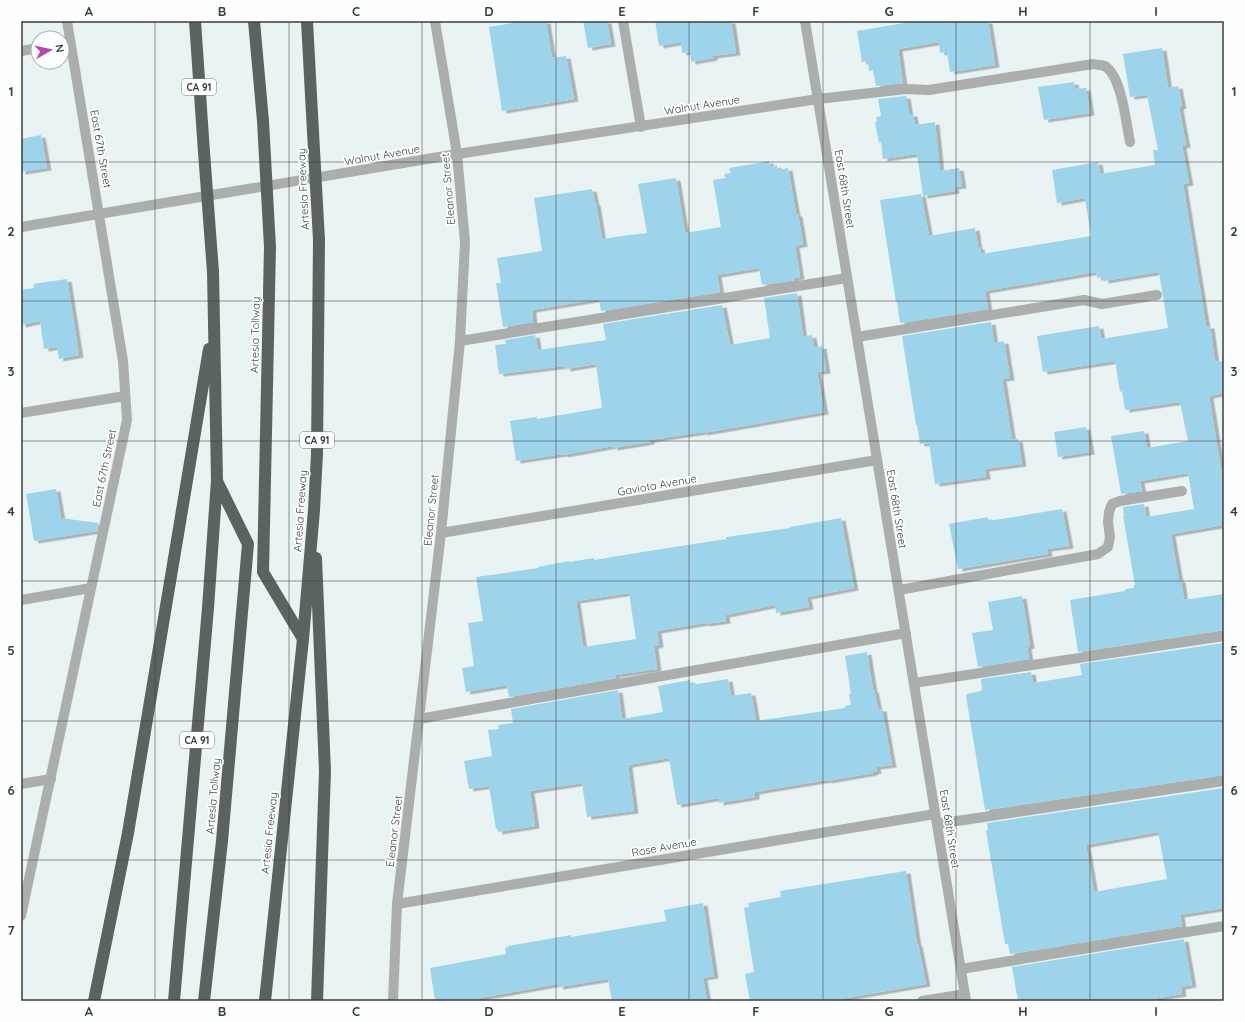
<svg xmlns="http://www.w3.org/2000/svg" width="1245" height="1022" viewBox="0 0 1245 1022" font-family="Quicksand,sans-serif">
  <defs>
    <filter id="shadow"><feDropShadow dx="4.5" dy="2.5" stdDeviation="0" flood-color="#0004"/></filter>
  </defs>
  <rect width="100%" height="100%" fill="#e9f3f4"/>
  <g fill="#9ed4eb" fill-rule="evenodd" filter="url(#shadow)">
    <polygon points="525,21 546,21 552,58 566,56 574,99 502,111 489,27"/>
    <polygon points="583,21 607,21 611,44 588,48"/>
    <polygon points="655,21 731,21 736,53 713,56 713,58 691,62 690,52 682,53 681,42 659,46"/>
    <polygon points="916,21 988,21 995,65 950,72 947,53 946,52 940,53 939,42 898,49 903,83 876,86 873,70 869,71 868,61 862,62 857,31"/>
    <polygon points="1162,48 1168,88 1178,86 1182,106 1179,107 1186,145 1182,146 1189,183 1183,184 1206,326 1210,326 1215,362 1224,361 1224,393 1209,396 1224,488 1224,525 1171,534 1179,580 1181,580 1184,600 1224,594 1224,630 1078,652 1070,600 1125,591 1125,589 1134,588 1134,586 1135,585 1123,516 1124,516 1123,507 1144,504 1146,517 1194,509 1188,473 1140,481 1142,491 1121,494 1111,436 1144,431 1147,448 1188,441 1180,402 1125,410 1122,391 1120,392 1115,361 1043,372 1037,336 1099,326 1101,339 1168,328 1159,272 1104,281 1103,277 1097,278 1096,272 985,291 988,309 900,323 897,302 896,302 880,200 921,194 929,236 975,228 978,247 980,247 981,254 1091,236 1085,198 1057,203 1052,170 1098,162 1100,174 1155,165 1153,150 1158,150 1147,95 1130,97 1123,54"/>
    <polygon points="1074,82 1075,89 1086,88 1090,113 1044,120 1038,87"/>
    <polygon points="906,96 909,114 913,114 915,125 935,122 940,171 959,168 962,186 954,187 955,191 923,196 917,154 883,159 881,142 879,143 875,122 877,122 876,117 881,116 878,99"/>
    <polygon points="41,135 47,168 21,172 21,139"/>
    <polygon points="769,161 770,167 777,165 777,170 788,168 796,214 798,214 803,244 795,246 800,277 794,278 795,280 762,285 759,268 717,275 720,292 601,311 599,299 532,310 533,322 503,327 496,283 501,283 497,258 542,251 534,198 592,189 595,203 596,203 602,239 622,236 647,233 638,184 676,178 685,233 721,227 713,180 725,178 724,174 731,173 729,168"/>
    <polygon points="67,279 79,355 59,359 57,347 44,349 40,321 21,325 21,290 34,288 33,284"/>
    <polygon points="797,293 803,337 812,335 814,348 822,346 826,371 817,372 824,412 703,433 703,432 650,440 650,442 613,448 613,446 563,455 563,454 516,461 510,421 537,417 537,419 602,408 596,364 566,369 565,366 499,374 495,345 506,344 505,340 535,335 538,350 606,340 603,324 722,305 730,345 770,338 764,298"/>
    <polygon points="991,322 994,343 1004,341 1010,378 1002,379 1012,440 1018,439 1022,464 985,469 986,477 935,484 929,443 920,444 917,425 916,425 902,336"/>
    <polygon points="1086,427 1090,452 1058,457 1054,432"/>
    <polygon points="56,489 61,518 98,523 97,531 34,541 26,494"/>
    <polygon points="1062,509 1069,546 1047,549 1048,554 958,569 949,524 988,517 988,521"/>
    <path d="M841 518 854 588 807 597 809 607 776 613 775 605 725 615 726 621 705 624V623L657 631 659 645 654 646 657 669 615 675 616 678 509 697 507 685 466 692 462 668 474 666 468 623 483 621 476 577 539 568 538 567 569 561V562L594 558V560L649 551 726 539V537L790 528V527ZM629 593 636 639 583 647 576 601Z"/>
    <polygon points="1022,596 1030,646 1027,647 1029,659 978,667 972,633 993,630 988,602"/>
    <polygon points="1224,643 1224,775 985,810 966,696 967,694 981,691 980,690 982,690 981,679 1031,672 1033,683 1082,675 1080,664"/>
    <polygon points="867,652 873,690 874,690 878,708 879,709 882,709 892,765 876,767 877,771 873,772 873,773 827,781 827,780 755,792 755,797 719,803 719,798 677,805 669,758 628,765 634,811 587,817 582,783 530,791 535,826 498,832 497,828 496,829 489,786 469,789 464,761 492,756 488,730 499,729 498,725 513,723 511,709 618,690 622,719 663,712 658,686 690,680 691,685 728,679 731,696 751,693 756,721 845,708 845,706 851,705 849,694 851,694 845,656"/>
    <path d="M1224 788V908L1180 915 1182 926 1010 954 1008 944H1005L986 831 988 830 987 823ZM1158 832 1167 879 1094 892 1086 845Z"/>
    <polygon points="906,871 917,944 918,944 926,984 840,999 840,1001 750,1001 745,974 754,972 744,908 749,907 748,903 781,897 780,891"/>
    <polygon points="703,903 714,976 703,978 707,1001 612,1001 608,979 559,987 558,984 479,998 480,1001 435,1001 430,968 506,954 505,948 509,947 508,946 571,935 571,937 666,921 664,910"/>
    <polygon points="1184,939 1192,985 1181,987 1182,994 1140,1001 1018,1001 1012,967"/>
  </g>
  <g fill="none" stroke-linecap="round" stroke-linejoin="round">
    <g stroke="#aaaead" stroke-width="10">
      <polyline points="623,21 641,127"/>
      <polyline points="805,21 966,1001"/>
      <polyline points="21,51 38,48"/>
      <path d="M21 227 457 154 818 99 906 89 929 90 1093 64C1097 65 1102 65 1105 66 1122 77 1126 123 1130 142"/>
      <polyline points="857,337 1084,300 1102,304 1157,295"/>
      <polyline points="460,341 847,278"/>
      <polyline points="21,413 125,396"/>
      <polyline points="441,533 877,460"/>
      <polyline points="899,590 1098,554 1108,547 1110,537 1108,522 1109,512 1112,504 1120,501 1182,491"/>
      <polyline points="21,600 91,588"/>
      <polyline points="914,683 1224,636"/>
      <polyline points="419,719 906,633"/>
      <polyline points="21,784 51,779"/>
      <polyline points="937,824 1224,781"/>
      <polyline points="397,904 935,814"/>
      <polyline points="21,916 127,420 123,361 67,21"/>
      <polyline points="961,969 1224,926"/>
      <polyline points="393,1001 397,904 441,533 460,341 465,242 457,154 435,21"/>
      <polyline points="922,1001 965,994"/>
    </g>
    <g stroke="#5b6360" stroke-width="12">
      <polyline points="195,21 204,152"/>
      <polyline points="254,21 263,121"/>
      <polyline points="307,21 312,114"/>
      <polyline points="270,247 263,572 303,639"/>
      <polyline points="316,558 325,771 317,1001"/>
      <polyline points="94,1001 128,833 209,349"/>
      <polyline points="174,1001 208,608 217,480 213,272"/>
      <polyline points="204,1001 222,841 248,544 217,481"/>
      <polyline points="265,1001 303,639 314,510 317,454 319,240"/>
    </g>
    <g stroke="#5b6360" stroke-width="12">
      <polyline points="312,114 319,240"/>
      <polyline points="263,121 270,247"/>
      <polyline points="204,152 213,272"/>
    </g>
  </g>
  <path fill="none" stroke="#3a3e3e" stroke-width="1" stroke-opacity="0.55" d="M155 21V1001M289 21V1001M422 21V1001M556 21V1001M689 21V1001M823 21V1001M956 21V1001M1090 21V1001M21 162H1224M21 301H1224M21 441H1224M21 581H1224M21 721H1224M21 860H1224"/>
  <g text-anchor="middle" stroke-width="3.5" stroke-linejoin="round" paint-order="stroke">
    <g fill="#fdffff" stroke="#747878" stroke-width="1">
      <rect x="182" y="79" width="34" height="16" rx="3"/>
      <rect x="300" y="432" width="34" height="16" rx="3"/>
      <rect x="180" y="732" width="34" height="16" rx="3"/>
    </g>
    <g font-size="10" font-weight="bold" fill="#3a3e3e">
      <text x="199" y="91">CA 91</text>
      <text x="317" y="444">CA 91</text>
      <text x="197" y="744">CA 91</text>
    </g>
    <g font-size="11" fill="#3a3e3e" stroke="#fdffff">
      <text transform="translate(702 105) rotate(-9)" y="4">Walnut Avenue</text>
      <text transform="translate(101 149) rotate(80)" y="4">East 67th Street</text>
      <text transform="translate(382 155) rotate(-10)" y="4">Walnut Avenue</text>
      <text transform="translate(303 189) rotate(-93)" y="4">Artesia Freeway</text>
      <text transform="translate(448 189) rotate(-95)" y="4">Eleanor Street</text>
      <text transform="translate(845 189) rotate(81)" y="4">East 68th Street</text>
      <text transform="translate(255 335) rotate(-89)" y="4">Artesia Tollway</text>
      <text transform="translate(104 468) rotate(-78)" y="4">East 67th Street</text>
      <text transform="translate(657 485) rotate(-10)" y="4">Gaviota Avenue</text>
      <text transform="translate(897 509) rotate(81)" y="4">East 68th Street</text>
      <text transform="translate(431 510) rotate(-84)" y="4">Eleanor Street</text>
      <text transform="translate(300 511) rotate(-86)" y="4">Artesia Freeway</text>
      <text transform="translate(213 796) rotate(-85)" y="4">Artesia Tollway</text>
      <text transform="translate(950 829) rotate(81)" y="4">East 68th Street</text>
      <text transform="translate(394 831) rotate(-83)" y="4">Eleanor Street</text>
      <text transform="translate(269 833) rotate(-84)" y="4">Artesia Freeway</text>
      <text transform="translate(664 847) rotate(-10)" y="4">Rose Avenue</text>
    </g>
  </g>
  <rect width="1245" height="1022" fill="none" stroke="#fdffff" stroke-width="44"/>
  <g transform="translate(50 50) rotate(81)"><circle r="19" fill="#fdffff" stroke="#afb2b2"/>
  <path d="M0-3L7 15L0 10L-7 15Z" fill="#b149ab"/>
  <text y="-6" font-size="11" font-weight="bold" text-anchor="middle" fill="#3a3e3e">N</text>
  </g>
  <rect x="22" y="22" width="1201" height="978" fill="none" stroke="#3a3e3e" stroke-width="1.5"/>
  <g font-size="13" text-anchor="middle" font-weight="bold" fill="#3a3e3e">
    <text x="89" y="16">A</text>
    <text x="222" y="16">B</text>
    <text x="356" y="16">C</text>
    <text x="489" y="16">D</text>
    <text x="622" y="16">E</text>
    <text x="756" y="16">F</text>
    <text x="889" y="16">G</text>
    <text x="1023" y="16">H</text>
    <text x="1156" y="16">I</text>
    <text x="11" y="96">1</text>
    <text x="1234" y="96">1</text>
    <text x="11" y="236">2</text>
    <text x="1234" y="236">2</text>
    <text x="11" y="376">3</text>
    <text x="1234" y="376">3</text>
    <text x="11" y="516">4</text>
    <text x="1234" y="516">4</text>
    <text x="11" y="655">5</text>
    <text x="1234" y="655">5</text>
    <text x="11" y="795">6</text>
    <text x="1234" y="795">6</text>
    <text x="11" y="935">7</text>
    <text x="1234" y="935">7</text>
    <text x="89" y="1016">A</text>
    <text x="222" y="1016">B</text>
    <text x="356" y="1016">C</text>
    <text x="489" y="1016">D</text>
    <text x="622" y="1016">E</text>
    <text x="756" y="1016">F</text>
    <text x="889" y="1016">G</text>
    <text x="1023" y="1016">H</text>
    <text x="1156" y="1016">I</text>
  </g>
</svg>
